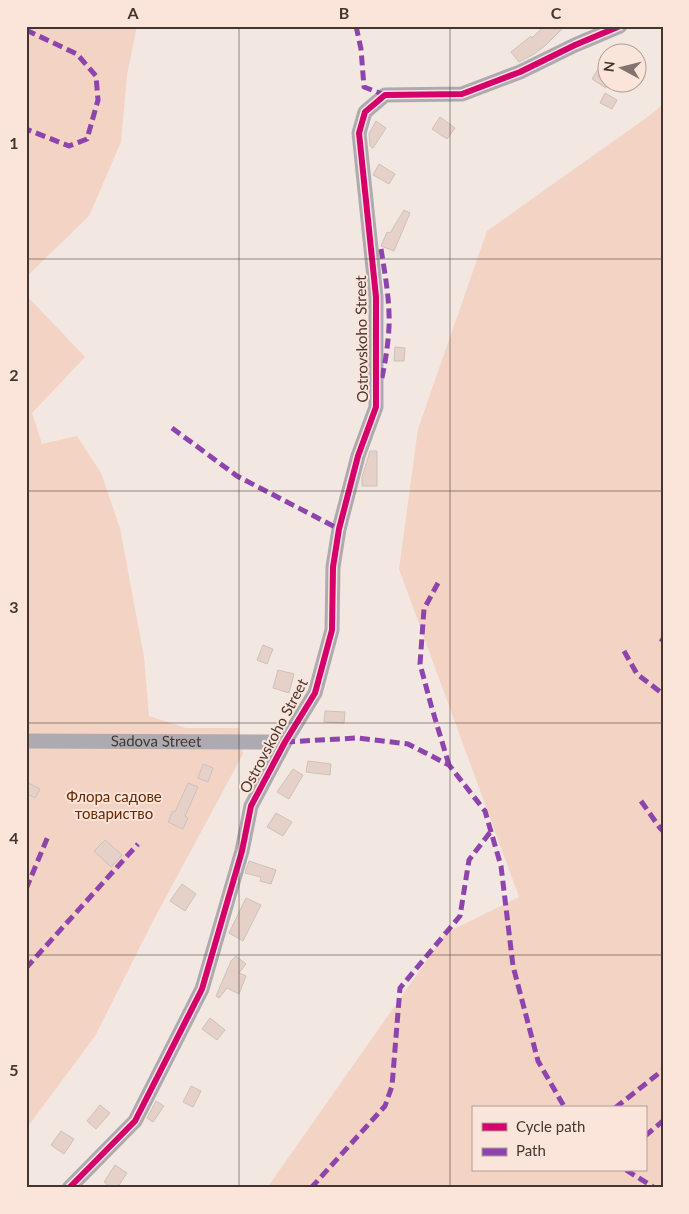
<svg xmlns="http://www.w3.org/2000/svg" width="689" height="1214" viewBox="0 0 689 1214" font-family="Lato,sans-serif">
  <rect width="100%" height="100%" fill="#f3e7e2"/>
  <g fill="#f3d3c4" fill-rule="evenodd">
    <polygon points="26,26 137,26 127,75 121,142 89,216 26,277"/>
    <path d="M663 104V1188H267L446 933 519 897 399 569 418 429 487 231 649 116ZM473 1108H645V1170H473Z"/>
    <polygon points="26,295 85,357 32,413 42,444 77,436 101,473 120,528 144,657 149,716 186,728 239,728 243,754 153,921 95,1036 26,1129"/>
  </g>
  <g fill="#e5d1c8" stroke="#cdc1bc">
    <polygon points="544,26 565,26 546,45 534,54 519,62 511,52 531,36 532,38"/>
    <polygon points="606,56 606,88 592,79"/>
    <polygon points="605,93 617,100 612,109 600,103"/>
    <polygon points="440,117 455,128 447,139 432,129"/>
    <polygon points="376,121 386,128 373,148 370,146 369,134"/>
    <polygon points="379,164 395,174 389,184 373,175"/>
    <polygon points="404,210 410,213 394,251 381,246 387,232 390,233"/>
    <polygon points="395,347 405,348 404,361 394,361"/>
    <polygon points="370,451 377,451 377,486 362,486 362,477"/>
    <polygon points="263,645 273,649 267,664 257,660"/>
    <polygon points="278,670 294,674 289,693 273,688"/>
    <polygon points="325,711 345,712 344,723 324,722"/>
    <polygon points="308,761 331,764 330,775 306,772"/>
    <polygon points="203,764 213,768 208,782 198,778"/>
    <polygon points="293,769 303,775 289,799 277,792"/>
    <polygon points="26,782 40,789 35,798 26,793"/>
    <polygon points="188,783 198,787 185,816 188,818 183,829 168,822 173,811 175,812"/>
    <polygon points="276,813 292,822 283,836 267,827"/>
    <polygon points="105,840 122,855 111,867 94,851"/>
    <polygon points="249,861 276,870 271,884 260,881 261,877 245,873"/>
    <polygon points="182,884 196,894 185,911 170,901"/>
    <polygon points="246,898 261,905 243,941 229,933"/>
    <polygon points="236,956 246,964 239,973 246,976 239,994 227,988 219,998 216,996 231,961"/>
    <polygon points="210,1018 225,1030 217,1040 202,1029"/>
    <polygon points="191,1086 201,1091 193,1107 183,1102"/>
    <polygon points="156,1101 164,1106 153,1122 147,1118"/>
    <polygon points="100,1105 110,1113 96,1129 87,1121"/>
    <polygon points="61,1131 74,1139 64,1154 51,1145"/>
    <polygon points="115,1165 127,1173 117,1188 112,1188 104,1182"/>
  </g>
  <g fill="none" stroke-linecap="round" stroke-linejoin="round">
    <g stroke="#adabb1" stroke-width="15">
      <path id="s1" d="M26 741 285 742"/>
      <polyline points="69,1188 135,1121 202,989 242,851 251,806 285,742 315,693 332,630 333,567 339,529 358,456 376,407 376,297 359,133 365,112 385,95 462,94 520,72 575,45 620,26"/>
    </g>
    <g stroke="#8e44ad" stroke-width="5" stroke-dasharray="10 5" stroke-linecap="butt">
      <polyline points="356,26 361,49 364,87 385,95"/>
      <polyline points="26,30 77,54 96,76 98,100 87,139 69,146 26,129"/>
      <path d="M381 249C385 274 390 301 389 327 388 346 385 364 381 382"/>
      <polyline points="172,428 237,476 339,529"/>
      <polyline points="438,583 424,609 420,664 431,705 449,765"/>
      <polyline points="661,642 663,639"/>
      <polyline points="624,651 637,674 663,694"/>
      <polyline points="285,742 357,738 408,744 449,765 485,811 501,866 513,966 538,1061 565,1108"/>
      <polyline points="641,801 660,828 663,831"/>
      <polyline points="26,889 49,834"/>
      <polyline points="26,968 138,844"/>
      <polyline points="615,1108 663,1070"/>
      <polyline points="645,1136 663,1121"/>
      <polyline points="626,1170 655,1188"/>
      <polyline points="311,1188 385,1106 392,1086 400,988 460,916 469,860 491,831"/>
    </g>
    <defs>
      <polyline id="cycleway" points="69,1188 135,1121 202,989 242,851 251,806 285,742 315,693 332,630 333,567 339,529 358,456 376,407 376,297 359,133 365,112 385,95 462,94 520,72 575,45 620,26"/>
    </defs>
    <use href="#cycleway" stroke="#fbe4da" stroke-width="9"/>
    <use href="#cycleway" stroke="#d6006c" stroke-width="6"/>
  </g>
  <path fill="none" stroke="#44362f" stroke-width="1" stroke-opacity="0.55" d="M239 26V1188M450 26V1188M26 259H663M26 491H663M26 723H663M26 955H663"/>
  <g text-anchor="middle" stroke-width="4" stroke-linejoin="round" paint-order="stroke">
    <g font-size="15" fill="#44362f" stroke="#fbe4da">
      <text transform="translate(362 339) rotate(-91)" y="5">Ostrovskoho Street</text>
      <text transform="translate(274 736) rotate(-62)" y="5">Ostrovskoho Street</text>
      <text dy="5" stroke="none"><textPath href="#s1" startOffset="130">Sadova Street</textPath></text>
    </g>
    <g font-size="15" fill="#682a01" stroke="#fbe4da">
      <text x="114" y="802">Флора садове<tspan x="114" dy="17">товариство</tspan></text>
    </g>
  </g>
  <rect width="689" height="1214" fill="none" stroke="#fbe4da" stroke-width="55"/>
  <rect x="472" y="1106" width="175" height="65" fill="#fbe4da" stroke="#b29e96"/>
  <rect x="482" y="1123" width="25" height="8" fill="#d6006c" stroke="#b29e96"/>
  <text x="516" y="1132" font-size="15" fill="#44362f">Cycle path</text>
  <rect x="482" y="1148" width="25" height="8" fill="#8e44ad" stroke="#b29e96"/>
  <text x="516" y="1156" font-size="15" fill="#44362f">Path</text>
  <g transform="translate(622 68) rotate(277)"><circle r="24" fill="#fbe4da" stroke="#b29e96"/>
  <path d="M0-4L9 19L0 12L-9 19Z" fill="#81746e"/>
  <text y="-8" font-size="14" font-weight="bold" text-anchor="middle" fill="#44362f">N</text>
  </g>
  <rect x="28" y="28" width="634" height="1158" fill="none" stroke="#44362f" stroke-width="2"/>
  <g font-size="16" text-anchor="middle" font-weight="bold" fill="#44362f">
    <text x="133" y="19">A</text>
    <text x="344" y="19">B</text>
    <text x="556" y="19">C</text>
    <text x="14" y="149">1</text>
    <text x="14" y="381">2</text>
    <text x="14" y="613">3</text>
    <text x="14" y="844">4</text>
    <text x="14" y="1076">5</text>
  </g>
</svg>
